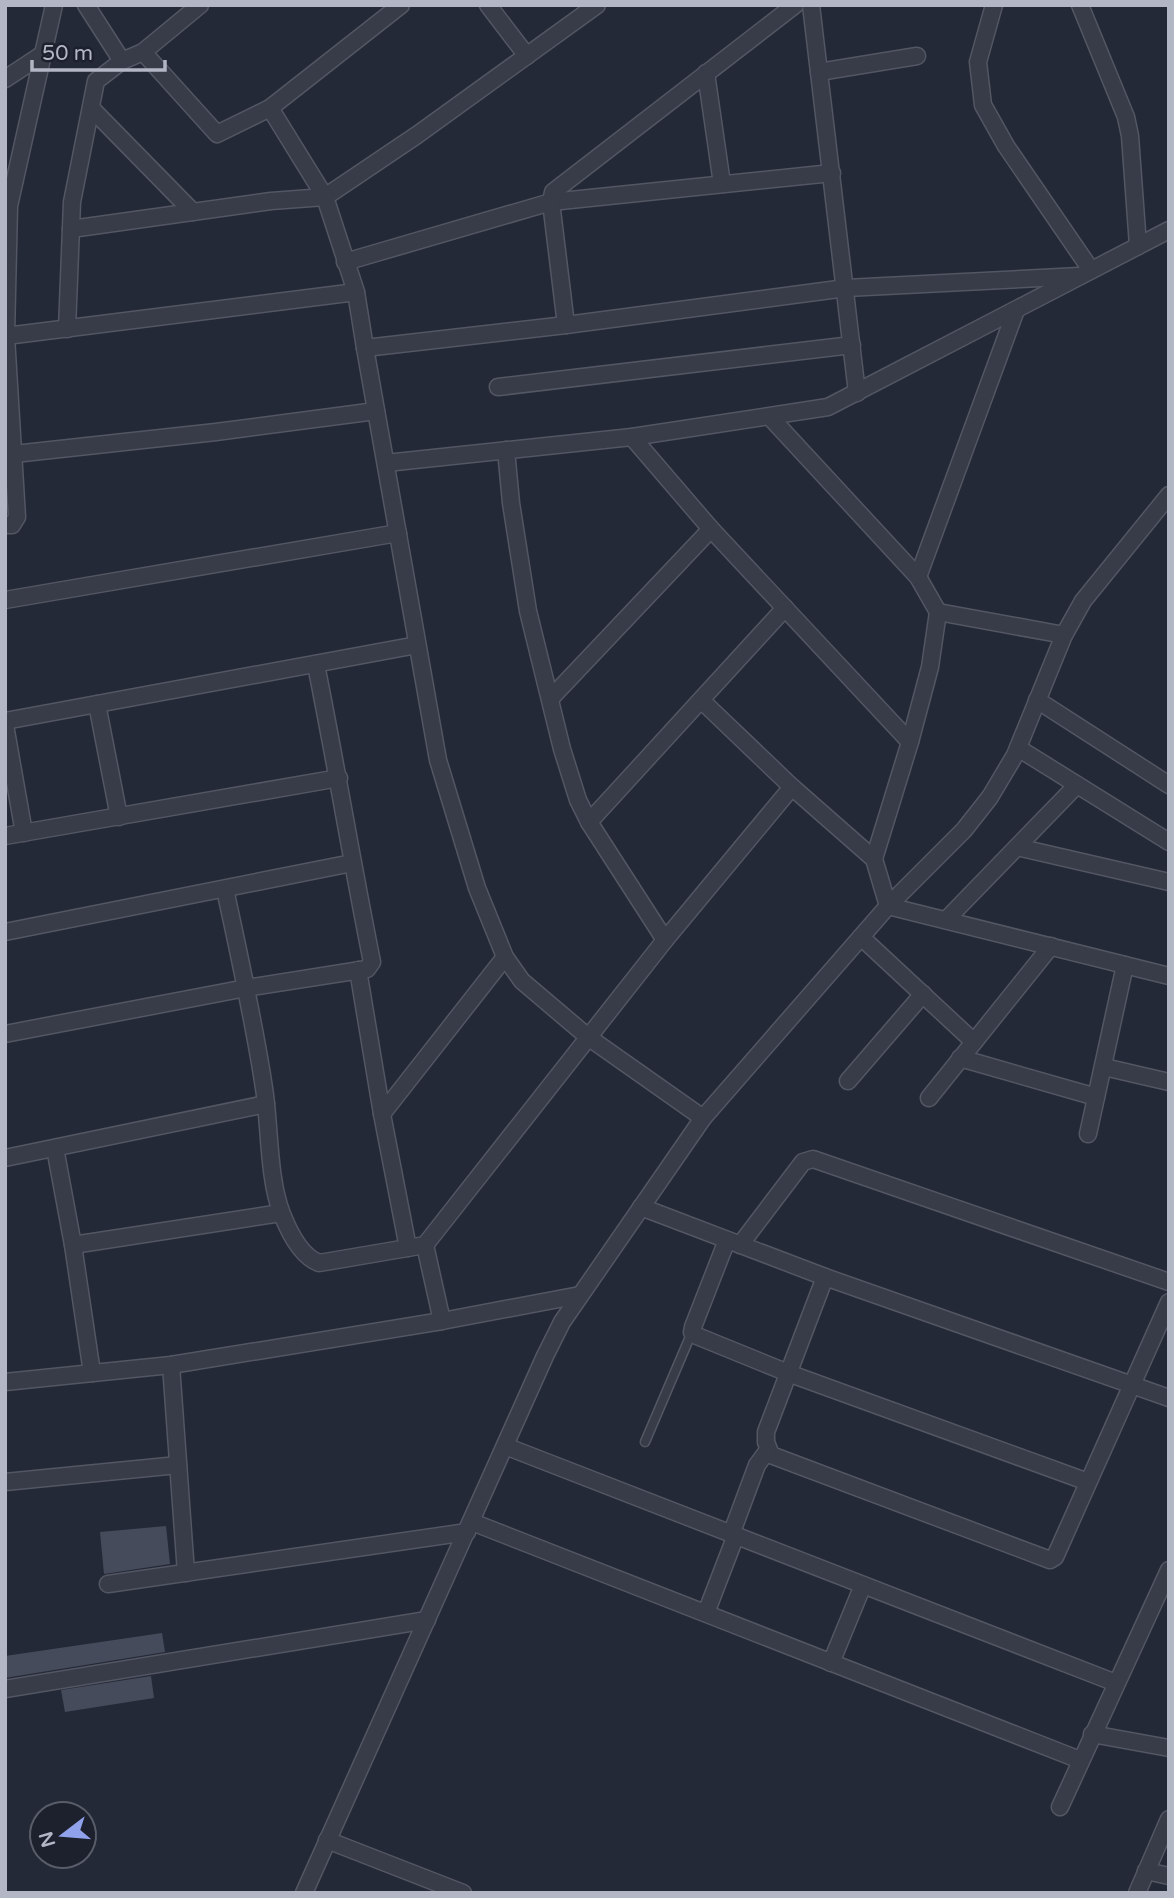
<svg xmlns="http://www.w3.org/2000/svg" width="1174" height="1898" viewBox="0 0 1174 1898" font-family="'Varela Round',sans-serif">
  <rect width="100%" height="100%" fill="#242937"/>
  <g fill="#464b5c">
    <polygon points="166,1526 170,1564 104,1574 100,1532"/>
    <polygon points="162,1633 165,1652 5,1678 5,1656"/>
    <polygon points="151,1676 154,1698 65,1712 61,1690"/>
  </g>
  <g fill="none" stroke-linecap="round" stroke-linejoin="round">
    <defs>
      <polyline id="service" points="645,1442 692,1332"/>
      <g id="minor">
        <polyline points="86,5 122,61"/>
        <polyline points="488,5 527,56"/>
        <polyline points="597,5 417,135 325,197 356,292 365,348 566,325 846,288 1079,276"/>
        <polyline points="811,5 857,393"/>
        <polyline points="994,5 978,62 983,105 1006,146 1091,270"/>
        <polyline points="1080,5 1126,117 1130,136 1138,246"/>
        <polyline points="819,72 917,56"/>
        <polyline points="706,73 722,184"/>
        <polyline points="5,79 43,54"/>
        <polyline points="91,108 193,212"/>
        <polyline points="270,108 401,5"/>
        <polyline points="71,229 271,201 325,197 270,108 217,134 143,52"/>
        <polyline points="345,262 551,202 832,173"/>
        <polyline points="566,325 551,202 553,192 795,5"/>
        <polyline points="67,329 72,202 96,81 122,61 143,52 200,5"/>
        <polyline points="6,336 356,292"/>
        <polyline points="365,348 438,760 477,888 505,957 522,981 588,1037 703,1118"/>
        <polyline points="498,387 852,345"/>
        <polyline points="770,417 918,577 938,612 930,667 910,742"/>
        <polyline points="632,437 711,529 910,742 874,859 792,787 701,700"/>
        <polyline points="506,450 511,503 528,611 562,749 578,800 589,822 665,940"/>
        <polyline points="5,455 216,432 376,411"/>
        <polyline points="386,463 632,437 828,407 1169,230"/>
        <polyline points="5,525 12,525 17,517 6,336 9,206 54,5"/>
        <polyline points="918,577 1016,310"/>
        <polyline points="5,600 398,533"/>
        <polyline points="938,612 1064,635"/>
        <polyline points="550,699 711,529"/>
        <polyline points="1037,700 1169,785"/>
        <polyline points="97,704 119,817"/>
        <polyline points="5,721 417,645"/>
        <polyline points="5,725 24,833"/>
        <polyline points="1018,748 1169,842"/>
        <polyline points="589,822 785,608"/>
        <polyline points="5,836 339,778"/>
        <polyline points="1017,847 1169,882"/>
        <polyline points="874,859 888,906 964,830 990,797 1015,755 1064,635 1083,601 1169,495"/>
        <path d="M225 889C239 955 254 1021 264 1088 270 1126 268 1179 282 1214 289 1232 301 1256 319 1263L425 1245 665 940 792 787"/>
        <polyline points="946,920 1077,785"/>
        <polyline points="5,932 352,863"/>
        <polyline points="861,937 974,1042"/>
        <polyline points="358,970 382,1114 408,1248"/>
        <path d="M5 1034 246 988 367 969 372 962C352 863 336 764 316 665"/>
        <polyline points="960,1058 1096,1097"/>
        <polyline points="1104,1067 1169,1082"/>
        <polyline points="848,1081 923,994"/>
        <polyline points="929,1098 1051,946"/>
        <polyline points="382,1114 505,957"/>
        <polyline points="1088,1134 1125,965"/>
        <polyline points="55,1148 73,1245 92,1373"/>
        <polyline points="5,1158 266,1104"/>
        <polyline points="641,1207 825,1277 1169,1398"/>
        <polyline points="727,1240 693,1327 692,1332 697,1336 788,1373 1088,1482"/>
        <polyline points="73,1245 281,1213"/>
        <polyline points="425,1245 442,1321"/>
        <polyline points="740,1245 803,1162 813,1159 1169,1282"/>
        <polyline points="825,1277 766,1432 766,1442 771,1455 1050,1560 1055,1557 1169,1302"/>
        <polyline points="171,1365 186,1573"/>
        <polyline points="5,1382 171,1365 442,1321 580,1295"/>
        <polyline points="505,1446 1116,1683"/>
        <polyline points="5,1482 178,1465"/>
        <polyline points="472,1522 1080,1760"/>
        <polyline points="108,1584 467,1532"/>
        <polyline points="706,1613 736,1535 732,1532 757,1465 768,1450"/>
        <polyline points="831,1663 863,1585"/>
        <polyline points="5,1689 427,1620"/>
        <polyline points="1092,1734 1169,1748"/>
        <polyline points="1060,1807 1169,1570"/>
        <polyline points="327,1840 463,1893"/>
        <polyline points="1146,1871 1169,1876"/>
        <polyline points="304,1893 545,1356 562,1322 703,1118 888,906 1169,976"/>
        <polyline points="1137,1893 1169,1819"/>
      </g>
    </defs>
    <use href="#service" stroke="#535663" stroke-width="11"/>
    <use href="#minor" stroke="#535663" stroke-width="19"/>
    <use href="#service" stroke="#383b48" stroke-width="8"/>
    <use href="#minor" stroke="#383b48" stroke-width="16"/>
  </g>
  <rect width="1174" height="1898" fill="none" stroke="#b3b6c4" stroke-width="14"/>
  <g transform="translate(63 1835) rotate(254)"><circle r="33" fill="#1d202d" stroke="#595c69" stroke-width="2"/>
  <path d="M0-5L12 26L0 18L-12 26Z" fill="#90a2eb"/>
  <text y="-10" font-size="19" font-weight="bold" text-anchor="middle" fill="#b3b6c4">N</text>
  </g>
  <path d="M32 60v10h133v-10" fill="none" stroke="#b3b6c4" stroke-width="3.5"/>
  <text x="42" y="60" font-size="21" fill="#b3b6c4" stroke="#1d202d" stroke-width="5" paint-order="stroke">50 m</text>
</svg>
